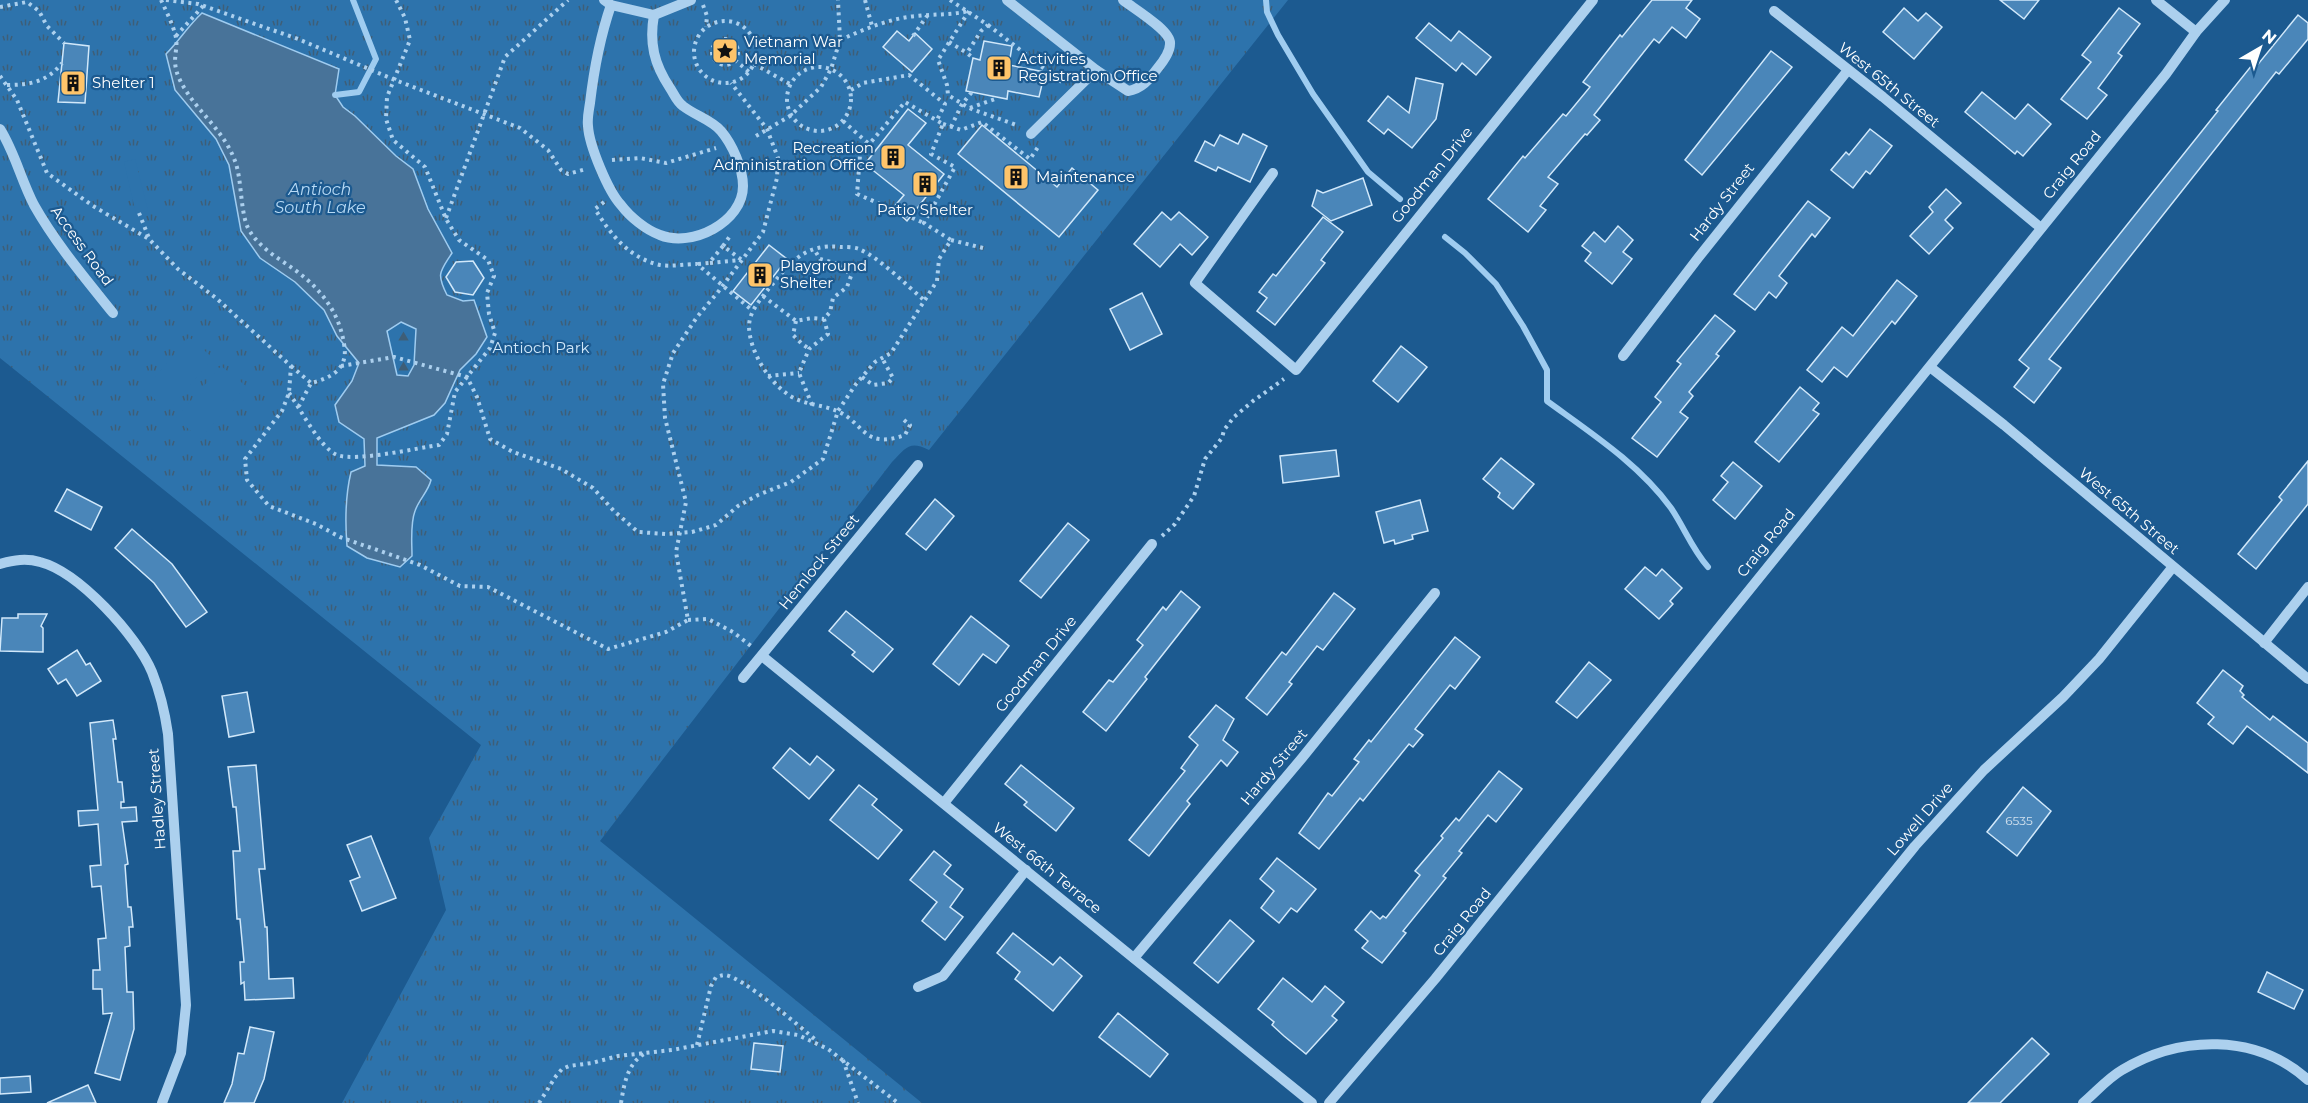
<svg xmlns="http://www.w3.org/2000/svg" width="2308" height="1103" viewBox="0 0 2308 1103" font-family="Montserrat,sans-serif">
  <defs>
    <pattern id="grass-tufts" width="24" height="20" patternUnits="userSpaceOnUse" patternTransform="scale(1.5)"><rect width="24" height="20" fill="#2d73ac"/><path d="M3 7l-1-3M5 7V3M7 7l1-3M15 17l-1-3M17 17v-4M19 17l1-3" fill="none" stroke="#3e5e77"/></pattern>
    <pattern id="forest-firs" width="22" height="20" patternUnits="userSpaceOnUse" patternTransform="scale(1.5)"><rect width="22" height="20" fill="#2d73ac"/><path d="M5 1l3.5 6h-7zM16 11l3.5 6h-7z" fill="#3e5e77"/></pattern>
  </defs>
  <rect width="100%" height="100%" fill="#1c5a90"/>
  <path fill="url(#grass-tufts)" d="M0 0H1288L929 450C909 440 906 448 892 462L600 841 922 1103H342L446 910 429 838 481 745 0 358Z"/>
  <polygon fill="url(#forest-firs)" points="401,322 416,329 414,365 408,376 397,375 386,331"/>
  <g fill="#2d73ac">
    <polygon points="135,159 148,211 136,214 124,162"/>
    <polygon points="189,337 213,358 168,411 144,390"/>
    <polygon points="221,366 246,386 200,439 176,418"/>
  </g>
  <path fill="#487399" stroke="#9fccf0" stroke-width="1.5" fill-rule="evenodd" d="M202 13 339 69 335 95 343 107 355 116 396 156 413 169 428 209 452 253C440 272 436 273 447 295L463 301 474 300 487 337 476 354 460 370 445 403 434 415 377 438V465L416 467 431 480C428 492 419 499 415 511 410 524 412 542 412 556L400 567 367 558 347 546C345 521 345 497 351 472L365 466 364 439 339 422 335 405 352 381 359 363 337 336 324 310 295 282 260 258 241 231 229 165 216 139 175 90 166 54C180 40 187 27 202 13ZM401 322 416 329 414 365 408 376 397 375 387 331Z"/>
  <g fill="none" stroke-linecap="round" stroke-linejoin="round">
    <g stroke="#9fccf0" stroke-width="6">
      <polyline points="1266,0 1267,12 1278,35 1313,94 1368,172 1400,199"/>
      <polyline points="335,95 359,92 376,59 353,0"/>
      <path d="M1445 237 1465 253 1496 284 1523 326 1547 370V401C1591 433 1639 464 1671 508 1684 527 1692 549 1708 567"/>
    </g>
  </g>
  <g fill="#4a86b9" stroke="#d1e8fa" stroke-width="1.5">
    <polygon points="1652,0 1692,0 1686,8 1700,19 1686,38 1672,27 1659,43 1654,39 1594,115 1600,120 1587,135 1585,134 1548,177 1558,184 1540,206 1546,210 1528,232 1488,199 1523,156 1525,158 1563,114 1566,116 1590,87 1583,82 1620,35 1622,37"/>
    <polygon points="2000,0 2039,0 2024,19"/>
    <polygon points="1904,8 1918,21 1926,13 1942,27 1914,59 1883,32"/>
    <polygon points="2119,8 2140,24 2118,53 2122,56 2098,88 2107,95 2087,119 2061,99 2091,62 2082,55"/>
    <polygon points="2298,15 2308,23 2308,39 2279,74 2276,72 2049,359 2061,368 2034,403 2014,387 2029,368 2019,360 2218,111 2216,110 2252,65 2255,68"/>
    <polygon points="1429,23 1451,41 1459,31 1491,57 1476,75 1462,63 1456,71 1416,38"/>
    <polygon points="897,31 909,41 915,33 932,49 912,72 883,47"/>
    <polygon points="984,41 1012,46 1009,65 1045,72 1039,97 1008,91 1007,99 966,91 973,58 980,60"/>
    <polygon points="64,43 89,46 85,103 58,102"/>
    <polygon points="1771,51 1792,67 1702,175 1685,160"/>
    <polygon points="1416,78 1443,84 1436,119 1412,148 1388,129 1384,134 1368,121 1388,96 1409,113"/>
    <polygon points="1982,92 2015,119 2028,104 2051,124 2023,156 2017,151 2015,154 1965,112"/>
    <polygon points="908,109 926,123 908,145 944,174 907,221 893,208 904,195 865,164"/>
    <polygon points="982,125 1057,187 1072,168 1098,190 1059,237 958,154"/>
    <polygon points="1870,129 1892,146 1870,174 1866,171 1853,188 1831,170 1846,152 1849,155"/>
    <polygon points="1243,134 1267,146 1250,182 1218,167 1216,171 1195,161 1205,141 1214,146 1220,135 1238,144"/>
    <polygon points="1363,178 1372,205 1331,221 1312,206 1317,190 1323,193"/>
    <polygon points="1946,189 1961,203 1945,220 1953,228 1929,254 1910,236 1933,212 1929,207"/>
    <polygon points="1808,201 1830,218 1815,237 1812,234 1779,276 1787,283 1776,298 1769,292 1755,310 1734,294"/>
    <polygon points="1162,212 1171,220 1179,212 1208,237 1192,255 1180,244 1160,267 1134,244"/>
    <polygon points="1323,217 1343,232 1321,260 1325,263 1275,325 1257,311 1267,298 1259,292 1273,274 1276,276"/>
    <polygon points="1618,226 1633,240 1623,252 1632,259 1612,284 1585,261 1591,253 1582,246 1594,232 1605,242"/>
    <polygon points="769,245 787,259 751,305 733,291"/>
    <polygon points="473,261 484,278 473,295 455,292 446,277 456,262"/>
    <polygon points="1897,280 1917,296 1895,324 1892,321 1847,377 1834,367 1822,382 1807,370 1842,327 1853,336"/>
    <polygon points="1142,293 1162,334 1130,350 1110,309"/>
    <polygon points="1715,315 1735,331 1716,354 1719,356 1689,392 1693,396 1680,412 1688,418 1657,457 1632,438 1661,402 1655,397 1681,364 1677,361"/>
    <polygon points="1401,346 1427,367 1398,402 1373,381"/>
    <polygon points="1800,387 1819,403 1813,410 1819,414 1779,462 1755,442"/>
    <polygon points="1336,450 1339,476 1283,483 1280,456"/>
    <polygon points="1501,458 1534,484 1513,509 1498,497 1500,493 1483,479"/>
    <polygon points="2308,461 2308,504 2256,569 2238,554 2282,500 2279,497"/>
    <polygon points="1733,462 1762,486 1735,519 1713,500 1728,482 1721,476"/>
    <polygon points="67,489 102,507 91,530 55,511"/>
    <polygon points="935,499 954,516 926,550 906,534"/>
    <polygon points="1420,500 1428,531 1412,535 1413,539 1395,544 1394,540 1384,543 1376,512"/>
    <polygon points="1068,523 1089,540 1041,598 1020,581"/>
    <polygon points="132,529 172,564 207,612 186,627 154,583 115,548"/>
    <polygon points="1645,567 1656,576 1662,569 1682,588 1670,601 1673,604 1659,619 1625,589"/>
    <polygon points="1181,591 1200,607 1145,677 1147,679 1106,731 1083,712 1109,680 1113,682 1143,645 1137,640 1163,607 1166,610"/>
    <polygon points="1334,593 1355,609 1323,650 1317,646 1289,682 1292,684 1267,715 1246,698 1282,652 1286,655"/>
    <polygon points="846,611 893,649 873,672 852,655 855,652 829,631"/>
    <polygon points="18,614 47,614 41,626 43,628 43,652 0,651 2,618 18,618"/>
    <polygon points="971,616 1009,646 996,663 983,654 959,685 933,664"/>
    <polygon points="1455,637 1480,657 1455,689 1450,685 1415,729 1423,735 1413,747 1409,744 1363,801 1360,798 1319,849 1299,833 1328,793 1332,796 1359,762 1354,759 1369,740 1371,742"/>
    <polygon points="77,650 86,665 90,663 101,681 77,696 66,679 58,684 48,669"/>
    <polygon points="1589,662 1611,680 1577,718 1556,702"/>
    <polygon points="2223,670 2243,686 2240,691 2244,695 2242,697 2270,720 2273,716 2308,743 2308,773 2247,726 2233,744 2208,724 2214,717 2197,703"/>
    <polygon points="247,692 254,732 229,737 222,696"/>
    <polygon points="1216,705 1234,719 1223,740 1238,752 1227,766 1221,760 1187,801 1190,804 1149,856 1129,840 1185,771 1181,768 1198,745 1189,737"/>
    <polygon points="113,720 116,739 113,739 118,782 122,782 124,802 121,802 121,808 136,807 137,821 122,822 128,864 125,865 128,907 131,907 133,927 129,927 130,946 125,947 127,992 133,992 134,1029 120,1080 95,1073 112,1013 103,1014 102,989 93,989 93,970 100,970 98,939 106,938 101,886 92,887 90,866 101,865 98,824 79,826 78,811 98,810 90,723"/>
    <polygon points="790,748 810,765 817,756 834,770 809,799 773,768"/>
    <polygon points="256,765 265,869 259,869 265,927 267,927 269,979 293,978 294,998 245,1000 244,982 241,984 240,962 244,962 240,919 237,919 233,851 240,851 236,807 233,807 228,767"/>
    <polygon points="1021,765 1074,808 1056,831 1024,805 1027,802 1005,784"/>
    <polygon points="1499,771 1522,789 1496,822 1488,815 1459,851 1462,853 1443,876 1446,878 1403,931 1406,933 1382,963 1362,948 1368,941 1355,930 1371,911 1380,919 1383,916 1386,918 1420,875 1415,871 1443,838 1441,836 1456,818 1459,821"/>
    <polygon points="859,785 877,799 872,805 902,830 878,859 830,820"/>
    <polygon points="2023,787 2051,811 2017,856 1987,832"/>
    <polygon points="371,836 396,898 362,911 350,881 360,877 347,845"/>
    <polygon points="934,851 951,865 944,874 963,889 950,907 963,917 945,940 922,921 937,902 910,880"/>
    <polygon points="1277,858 1316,889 1297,912 1291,908 1279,923 1261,908 1274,891 1260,879"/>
    <polygon points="1230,920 1254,941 1218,983 1194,963"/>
    <polygon points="1013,933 1053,965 1060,957 1082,976 1053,1011 1015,979 1020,972 997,953"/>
    <polygon points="2267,972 2303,990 2294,1009 2258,992"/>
    <polygon points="1283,978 1312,1002 1325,986 1344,1002 1332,1016 1337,1020 1306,1054 1284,1036 1272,1025 1274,1022 1258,1009"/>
    <polygon points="1118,1013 1168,1054 1150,1077 1099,1037"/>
    <polygon points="250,1027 274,1032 264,1079 254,1103 224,1103 232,1084 238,1053 244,1054"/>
    <polygon points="2032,1038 2049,1054 2000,1103 1968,1103"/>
    <polygon points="754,1043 783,1046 780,1072 751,1069"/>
    <polygon points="30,1076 31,1092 0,1094 0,1078"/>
    <polygon points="88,1085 96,1103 47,1103"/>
  </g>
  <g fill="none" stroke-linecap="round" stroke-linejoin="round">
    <g stroke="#acd0ee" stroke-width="4" stroke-dasharray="3 4.5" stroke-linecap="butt">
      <path d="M161 0C166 11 172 22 175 34 180 49 170 58 179 78 193 109 223 128 235 161 242 179 240 211 248 228 258 247 278 258 295 270 321 289 339 312 344 344 349 369 331 378 311 383L299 406"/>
      <polyline points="166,0 198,4 298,39 395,80 520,128 548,150 561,170 568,174 586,169"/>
      <polyline points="865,0 872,26"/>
      <polyline points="950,0 988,25 981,31 967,53 973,58"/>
      <polyline points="703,5 707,16 706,27"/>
      <polyline points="0,7 27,2 39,11 47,26 64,43"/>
      <polyline points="969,11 938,60 947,85 948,95 969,108 1019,126"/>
      <circle cx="725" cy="52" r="31"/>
      <polyline points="988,25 1063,83"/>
      <polyline points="176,36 204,5"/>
      <polyline points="913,36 927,16"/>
      <circle cx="725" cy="52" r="13"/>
      <path d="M840 40C865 29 890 18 917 16 935 14 952 15 969 11"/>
      <polyline points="949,42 967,53"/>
      <polyline points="735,60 749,72"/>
      <polyline points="754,64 790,84"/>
      <circle cx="819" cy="99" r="32"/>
      <polyline points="0,76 17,100 47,173 93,206 149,239 178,269 216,298 291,366 289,393 282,411 245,459 247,480 269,506 316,524 340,537 420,565 460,586 488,587 608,649 666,632 688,620 676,552 686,502 665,418 663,384 673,353 697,317 718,292 763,232 777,178 778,158 767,129 731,83"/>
      <path d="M7 85C30 85 47 82 62 63"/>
      <polyline points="851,90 863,83 909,75 945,104 937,120"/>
      <polyline points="970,108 998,98"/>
      <polyline points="843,121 869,144"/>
      <polyline points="943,124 961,130 982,122 1030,159 1038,147"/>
      <polyline points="951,127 962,104 972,92"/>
      <polyline points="756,136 790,116 821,87 831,69 840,40 838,0"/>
      <polyline points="612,160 640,158 666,163 716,148"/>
      <path d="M604 202 595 209C611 235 629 258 660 265 671 267 686 264 697 264L753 311"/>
      <polyline points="139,213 149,238"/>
      <polyline points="446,218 505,57 568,0"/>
      <polyline points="951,240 983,248"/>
      <polyline points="723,246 730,236"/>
      <polyline points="710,263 741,260"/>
      <polyline points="698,264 709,263 723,246 742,260"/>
      <polyline points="763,296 796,321 812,318 824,319"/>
      <polyline points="796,321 793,335 801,343 809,349"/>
      <polyline points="291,366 311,383"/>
      <polyline points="341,366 394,357 467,377 477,397 490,439 513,452 561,469 593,488 614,511 638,532 666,534 692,532 716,525 738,506 758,495 791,482 823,459 838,411 856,384 875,362 891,353 937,281 939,259 951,240 924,223 955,167 931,154 943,124 905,102 860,155 857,194 924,223"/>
      <polyline points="768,376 799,373"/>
      <polyline points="862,377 873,385 888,383 893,378 882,358"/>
      <path d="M289 393C300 408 320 448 337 455 356 462 417 448 439 445L447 434 455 392 490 348 495 333 489 314 487 293 494 276 488 260 459 240 446 219 425 167 393 140 386 119 387 97 410 40 405 18 396 0"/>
      <polyline points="812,405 799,373 809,349 828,334 824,319 830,312 833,298 847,287 851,276 842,265 820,259 814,249"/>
      <path d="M904 420 910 425 905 435C863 450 865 423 837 411 821 404 801 405 786 393 767 379 750 351 749 327 749 311 761 299 770 287 791 262 805 243 841 247 846 247 854 247 859 249 881 259 905 284 924 300"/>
      <polyline points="1162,536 1175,524 1194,496 1205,459 1222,438 1224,430 1234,417 1253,401 1284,379"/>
      <polyline points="688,620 708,619 733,632 751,646"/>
      <path d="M697 1045 711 986 716 977C720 976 722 975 725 975 743 977 800 1027 817 1041"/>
      <polyline points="843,1060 858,1103"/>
      <polyline points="539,1103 556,1076 562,1069 569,1066 592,1063 618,1056 672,1050 773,1031 798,1035 828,1049 898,1103"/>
      <path d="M621 1103C624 1085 627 1064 644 1054"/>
    </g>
    <g stroke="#acd0ee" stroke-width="10">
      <polyline points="604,0 611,5 654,15 691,0"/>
      <path d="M1007 0 1096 70 1128 91C1141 89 1149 80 1157 69 1162 63 1170 52 1170 44 1172 31 1133 8 1123 0"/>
      <polyline points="2156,0 2196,32"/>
      <path d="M611 5C600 37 594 69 590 103 589 110 587 118 588 126 589 145 608 191 621 205 630 217 646 230 660 235 692 248 743 222 743 186 743 168 732 144 721 131 712 120 694 115 683 106 677 102 674 94 670 88 654 64 649 43 654 15"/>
      <polyline points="1774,11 1883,97 2041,228"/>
      <path d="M0 129C15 153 21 180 34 205 56 244 85 278 113 313"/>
      <polyline points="1031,134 1096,70"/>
      <polyline points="1273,173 1195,283 1296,370 1593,0"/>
      <polyline points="1623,356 1698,258 1848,70"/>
      <polyline points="1930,367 2004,425 2308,679"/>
      <path d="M0 564C14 560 26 558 40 562 79 572 137 636 152 672 160 692 165 713 168 734L186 1005 181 1053 162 1103"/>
      <polyline points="2264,643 2308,587"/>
      <polyline points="762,656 1312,1103"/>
      <polyline points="743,678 918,465"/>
      <polyline points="944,803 1152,544"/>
      <polyline points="1134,958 1302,758 1435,593"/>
      <polyline points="918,987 943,976 1026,870"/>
      <polyline points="1329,1103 1435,979 2166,74 2196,32 2225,0"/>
      <polyline points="1706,1103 1915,846 1984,770 2063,697 2099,659 2172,568"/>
      <path d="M2083 1103C2096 1092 2108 1078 2122 1070 2180 1035 2256 1033 2308 1080"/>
    </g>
  </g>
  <defs>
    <symbol id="sight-square" viewBox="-11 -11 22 22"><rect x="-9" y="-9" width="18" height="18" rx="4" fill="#fec46a" stroke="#1c5a90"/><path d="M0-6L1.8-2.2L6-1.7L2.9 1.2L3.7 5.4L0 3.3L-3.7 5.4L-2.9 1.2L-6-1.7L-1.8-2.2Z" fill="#111"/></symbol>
    <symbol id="building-square" viewBox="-11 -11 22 22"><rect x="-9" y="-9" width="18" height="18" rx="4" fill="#fec46a" stroke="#1c5a90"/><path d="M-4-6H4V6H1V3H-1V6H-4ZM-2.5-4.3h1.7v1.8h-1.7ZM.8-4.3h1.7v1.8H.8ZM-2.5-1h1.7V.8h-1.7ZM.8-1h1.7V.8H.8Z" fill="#111"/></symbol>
  </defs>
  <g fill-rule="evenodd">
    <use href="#sight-square" x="710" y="36" width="30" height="30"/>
    <use href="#building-square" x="984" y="53" width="30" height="30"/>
    <use href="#building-square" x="58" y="68" width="30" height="30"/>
    <use href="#building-square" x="878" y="142" width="30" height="30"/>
    <use href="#building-square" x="1001" y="162" width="30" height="30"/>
    <use href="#building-square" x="910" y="169" width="30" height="30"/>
    <use href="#building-square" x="745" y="260" width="30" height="30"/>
  </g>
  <g text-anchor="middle" stroke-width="4.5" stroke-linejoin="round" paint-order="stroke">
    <g font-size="12" fill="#d2e1ee">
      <text x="2019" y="825">6535</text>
    </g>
    <g font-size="15" fill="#fff" stroke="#1c5a90" text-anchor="start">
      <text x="744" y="47">Vietnam War<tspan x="744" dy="17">Memorial</tspan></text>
      <text x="1018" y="64">Activities<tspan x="1018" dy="17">Registration Office</tspan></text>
      <text x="92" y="88">Shelter 1</text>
      <text x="874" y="153" text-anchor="end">Recreation<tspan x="874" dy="17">Administration Office</tspan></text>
      <text x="1036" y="182">Maintenance</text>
      <text x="925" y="215" text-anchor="middle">Patio Shelter</text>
      <text x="780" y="271">Playground<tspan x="780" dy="17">Shelter</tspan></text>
    </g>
    <g font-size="15" fill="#fff" stroke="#1c5a90">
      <text transform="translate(1889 85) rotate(39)" y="5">West 65th Street</text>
      <text transform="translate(2072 165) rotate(-51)" y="5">Craig Road</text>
      <text transform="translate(1432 175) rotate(-51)" y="5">Goodman Drive</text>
      <text transform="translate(1722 202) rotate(-52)" y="5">Hardy Street</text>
      <text transform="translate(82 246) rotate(54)" y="5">Access Road</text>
      <text transform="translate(2129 511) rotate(40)" y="5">West 65th Street</text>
      <text transform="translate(1766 543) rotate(-51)" y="5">Craig Road</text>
      <text transform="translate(819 562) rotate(-51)" y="5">Hemlock Street</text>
      <text transform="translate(1036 664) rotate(-51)" y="5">Goodman Drive</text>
      <text transform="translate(1274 767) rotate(-50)" y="5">Hardy Street</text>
      <text transform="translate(157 799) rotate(-94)" y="5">Hadley Street</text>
      <text transform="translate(1920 819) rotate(-49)" y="5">Lowell Drive</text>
      <text transform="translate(1047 868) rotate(39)" y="5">West 66th Terrace</text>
      <text transform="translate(1462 922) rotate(-51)" y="5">Craig Road</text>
    </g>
    <g font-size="15" fill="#d1e8fa" stroke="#1c5a90">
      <text x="541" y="353">Antioch Park</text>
    </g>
    <g font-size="16" font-style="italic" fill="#b8daf5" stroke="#1c5a90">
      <text x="320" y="195">Antioch<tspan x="320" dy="18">South Lake</tspan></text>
    </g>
  </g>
  <g transform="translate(2260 48) rotate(39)" stroke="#1c5a90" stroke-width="4.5" paint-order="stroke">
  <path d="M0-4.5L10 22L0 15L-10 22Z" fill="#ffffff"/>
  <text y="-9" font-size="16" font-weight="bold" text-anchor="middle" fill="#ffffff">N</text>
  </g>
</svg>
